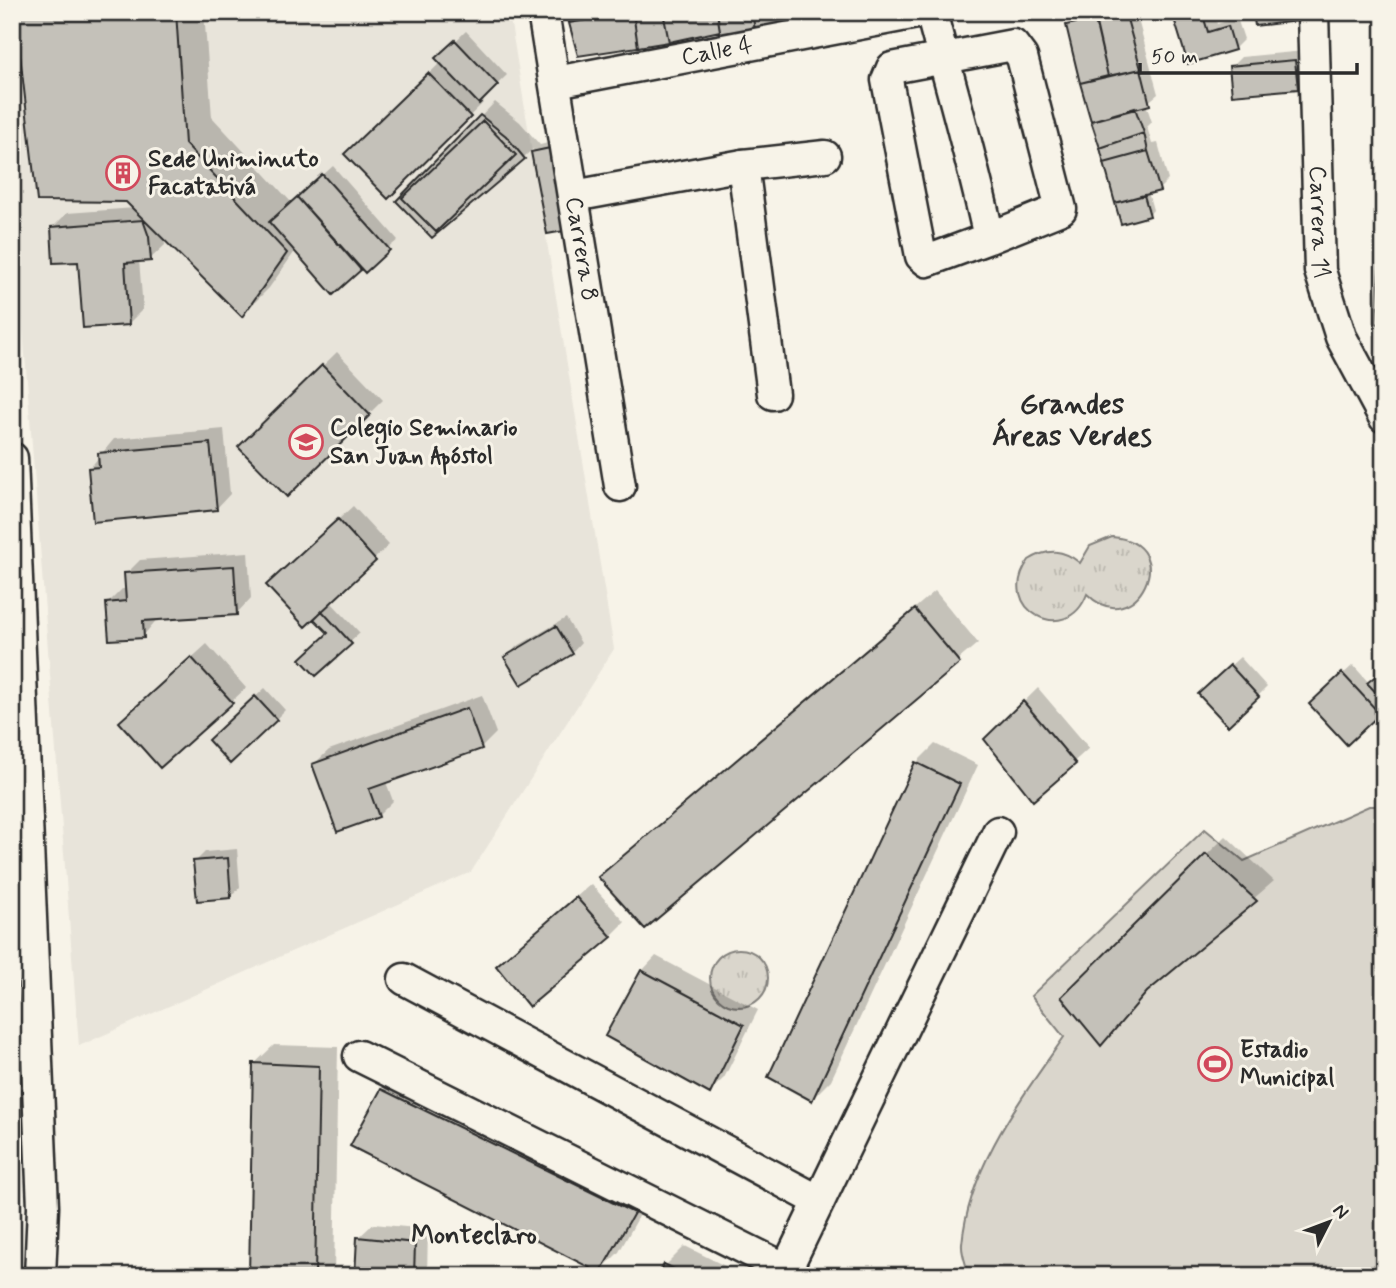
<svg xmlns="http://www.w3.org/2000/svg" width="1396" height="1288" font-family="Mynerve,sans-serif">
<defs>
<pattern id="park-tufts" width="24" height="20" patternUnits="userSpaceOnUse" patternTransform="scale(1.75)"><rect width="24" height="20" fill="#dad6cc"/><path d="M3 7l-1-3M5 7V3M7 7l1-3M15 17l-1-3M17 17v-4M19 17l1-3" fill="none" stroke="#bbb8af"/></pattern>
</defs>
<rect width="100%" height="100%" fill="#f7f3e8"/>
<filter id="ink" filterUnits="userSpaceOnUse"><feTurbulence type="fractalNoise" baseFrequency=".0143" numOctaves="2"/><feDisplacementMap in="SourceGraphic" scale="14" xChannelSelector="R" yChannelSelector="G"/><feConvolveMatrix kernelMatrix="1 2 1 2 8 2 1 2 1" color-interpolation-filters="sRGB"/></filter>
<g filter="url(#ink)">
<path fill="#e8e4da" d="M12,12H509L614,649L471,872L79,1046L12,189Z
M1376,323L1384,326V367L1377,355Z"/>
<path fill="#dad6cc" stroke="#82807c" stroke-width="2" d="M1369,806H1384V1276H969C967,1266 961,1254 962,1244C969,1166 1021,1099 1064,1037L1031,996L1205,829L1244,861Z"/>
<path fill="url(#park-tufts)" stroke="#82807c" stroke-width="2" d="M1384,176V326L1376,323Z
M1112,537C1185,543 1135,642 1087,594C1067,648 993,609 1029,560C1048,548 1063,549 1080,563L1090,546Z
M710 978a29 29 0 1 1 58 0a29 29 0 1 1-58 0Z"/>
<path fill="#0003" d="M17,12H204L212,117L292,203L333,166L398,240L333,293L296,250L269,288L242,315L164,237L165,245L150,259L139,260L143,309L129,323L53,227L67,213L135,208Z
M570,12H830L579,54Z
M1095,12H1136L1158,94L1146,104L1152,122L1147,127L1152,144L1158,143L1168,180L1159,189L1148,192L1153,210L1149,215L1102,147L1068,26L1077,17Z
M1174,12H1214L1217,24L1237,18L1244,39L1234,49Z
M466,31L507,75L482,99L484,102L388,196L346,154L441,62L438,58Z
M1304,51L1306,78L1297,87L1231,67L1241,57Z
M495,102L520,122L540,145L564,139L548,232L533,149L433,236L399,201Z
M337,352L383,400L287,495L240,447Z
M224,429L230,494L216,509L89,469L114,439Z
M353,506L389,545L330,601L360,633L316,674L330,633L317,619L325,610L283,571Z
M248,552L251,598L237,613L158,618L143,636L108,603L122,589H127L126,574L140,560Z
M935,591L978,643L646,926L600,877Z
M566,618L581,643L572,653L507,657L516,647Z
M207,644L246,688L231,702L136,708Z
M1240,657L1267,687L1258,696L1210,684Z
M1353,665L1370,684L1384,671V708L1347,742L1311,704Z
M265,688L285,710L276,719L220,730Z
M1038,688L1089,748L1034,798L986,739Z
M482,695L496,733L481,748L386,782L393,801L378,816L314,764L329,750Z
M935,744L978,765L831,1080L812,1099L916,763Z
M1226,836L1274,881L1156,983L1101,1044L1063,997Z
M237,849L240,887L231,897L195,862L205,852Z
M591,884L625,922L611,936L513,952Z
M656,956L758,1010L724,1078L709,1092L642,971Z
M274,1045L338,1047L334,1276H251L254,1064Z
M402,1071L652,1193L619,1252L600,1271L383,1090Z
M373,1224L428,1229L427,1276H357L358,1238Z
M685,1246L737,1272L735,1276H660L666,1265Z"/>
<path fill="#c4c1b9" stroke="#2b2b2b" stroke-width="2" d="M15,12H176L185,144L287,253L242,317L126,202L37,201Z
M567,12H626L569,23Z
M633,12H663L669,42L638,47Z
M633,12L638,47L578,56L569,23Z
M663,12H717L720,31L669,42Z
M717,12H752L755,30L721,37Z
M752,12H800L801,17L755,30Z
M800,12H842L801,17Z
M1093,12H1125L1141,69L1108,76Z
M1172,12H1202L1208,32L1228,26L1235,50L1188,64Z
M1253,12H1298L1297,21L1255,26Z
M1095,19L1108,76L1080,83L1066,25Z
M455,40L498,85L479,104L435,58Z
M1295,60L1298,89L1232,95L1229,66Z
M1141,69L1150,105L1091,121L1080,83Z
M428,73L471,117L388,199L344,154Z
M1135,108L1144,133L1100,148L1091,121Z
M480,115L506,136L525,159L432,238L396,201Z
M483,121L516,155L436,232L402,198Z
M1144,133L1148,151L1104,163L1100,148Z
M555,147L570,230L547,234L531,152Z
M1148,151L1160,191L1115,203L1104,163Z
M322,174L390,250L365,273L297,197Z
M1144,195L1150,216L1121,224L1115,203Z
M297,197L361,270L333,295L269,222Z
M143,220L149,237L151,261L125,263L129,325L83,328L78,262L53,263L51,227Z
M322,365L370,415L287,497L238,447Z
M210,443L217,510L93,522L88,468L99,467L98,453Z
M338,519L376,561L305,627L266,585Z
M234,566L237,615L143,621L144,638L109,640L106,603L126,601L124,573Z
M915,609L960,663L645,929L598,877Z
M322,611L352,644L316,676L300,659L328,633L314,619Z
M556,626L573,654L521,685L504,657Z
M191,657L233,703L160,768L119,722Z
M1230,665L1259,697L1228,726L1198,694Z
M1384,669V701L1367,683Z
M1342,673L1380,714L1347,745L1309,704Z
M255,696L277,720L230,764L208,740Z
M1023,701L1076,764L1033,801L984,739Z
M467,708L482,749L369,789L379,817L337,832L312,764Z
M915,762L960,784L812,1101L768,1077Z
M1206,854L1257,901L1147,992L1101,1046L1061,997Z
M228,858L231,898L197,901L193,861Z
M576,897L612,937L529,1007L496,966Z
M641,970L744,1025L710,1094L605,1036Z
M253,1063L319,1066L315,1276H249Z
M381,1089L634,1213L600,1273L350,1146Z
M357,1237L415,1243L414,1276H355Z
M664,1264L688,1276H658Z"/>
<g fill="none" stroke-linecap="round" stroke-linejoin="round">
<g stroke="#2b2b2b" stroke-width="35">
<g id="minor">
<path id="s1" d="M543,12L620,486"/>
<path d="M931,12C951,87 973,162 989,238L927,261L921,256L887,80L892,68L1013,45L1022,57L1061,209L989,238"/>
<path id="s2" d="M1313,12L1320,271L1341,337L1384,417"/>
<path id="s3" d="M556,82L922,12"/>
<path d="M743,165L825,156"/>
<path d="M574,196L743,165L773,394"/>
<path d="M12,458L43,1207L40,1276"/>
<path d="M404,979L819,1201"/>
<path d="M359,1056L786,1269"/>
<path d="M783,1276L998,832"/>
</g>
</g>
<use href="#minor" stroke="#f7f3e8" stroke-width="30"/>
</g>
</g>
<defs>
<g id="building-ring" transform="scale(1.75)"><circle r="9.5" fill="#f7f3e8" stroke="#d1495b" stroke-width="1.5"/><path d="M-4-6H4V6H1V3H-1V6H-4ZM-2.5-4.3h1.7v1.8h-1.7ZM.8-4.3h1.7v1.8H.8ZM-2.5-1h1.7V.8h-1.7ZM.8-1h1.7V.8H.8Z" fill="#d1495b"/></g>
<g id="school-ring" transform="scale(1.75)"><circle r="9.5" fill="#f7f3e8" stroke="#d1495b" stroke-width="1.5"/><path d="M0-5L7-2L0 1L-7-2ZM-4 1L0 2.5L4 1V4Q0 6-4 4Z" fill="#d1495b"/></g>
<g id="stadium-ring" transform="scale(1.75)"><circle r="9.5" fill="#f7f3e8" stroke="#d1495b" stroke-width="1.5"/><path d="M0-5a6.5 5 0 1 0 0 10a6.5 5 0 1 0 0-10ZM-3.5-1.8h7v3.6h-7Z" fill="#d1495b"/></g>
</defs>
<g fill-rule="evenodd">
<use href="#building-ring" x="123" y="173"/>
<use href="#school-ring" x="306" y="442"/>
<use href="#stadium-ring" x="1215" y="1064"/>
</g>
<g text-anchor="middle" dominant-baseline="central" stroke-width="6" stroke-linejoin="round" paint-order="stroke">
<g font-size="24" fill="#2b2b2b" stroke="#f7f3e8">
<text stroke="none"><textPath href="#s3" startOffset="164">Calle 4</textPath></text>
<text stroke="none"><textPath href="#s2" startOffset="210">Carrera 11</textPath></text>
<text stroke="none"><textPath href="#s1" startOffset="240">Carrera 8</textPath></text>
</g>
<g font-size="24" font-weight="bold" fill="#2b2b2b" stroke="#f7f3e8" text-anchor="start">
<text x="148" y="159">Sede Uniminuto<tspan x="148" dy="28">Facatativá</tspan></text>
<text x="330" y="428">Colegio Seminario<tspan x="330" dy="28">San Juan Apóstol</tspan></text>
<text x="1240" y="1050">Estadio<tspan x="1240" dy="28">Municipal</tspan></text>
</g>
<g font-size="26" font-weight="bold" fill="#2b2b2b" stroke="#f7f3e8">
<text x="474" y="1236">Monteclaro</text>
</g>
<g font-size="28" font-weight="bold" fill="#2b2b2b" stroke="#f7f3e8">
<text x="1072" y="405">Grandes<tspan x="1072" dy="32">Áreas Verdes</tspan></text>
</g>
</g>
<rect width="1396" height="1288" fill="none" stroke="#f7f3e8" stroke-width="42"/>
<rect x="21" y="21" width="1354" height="1246" fill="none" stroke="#2b2b2b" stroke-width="2.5" filter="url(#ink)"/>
<g transform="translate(1329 1222) rotate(48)" stroke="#f7f3e8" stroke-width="5" paint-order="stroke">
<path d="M0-5L12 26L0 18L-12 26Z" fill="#2b2b2b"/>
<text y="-10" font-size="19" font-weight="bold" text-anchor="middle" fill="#2b2b2b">N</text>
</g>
<path d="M1140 63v10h217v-10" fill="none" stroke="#2b2b2b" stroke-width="3.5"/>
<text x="1151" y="63" font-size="21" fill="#2b2b2b" stroke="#f7f3e8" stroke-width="5" paint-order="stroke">50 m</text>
</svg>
